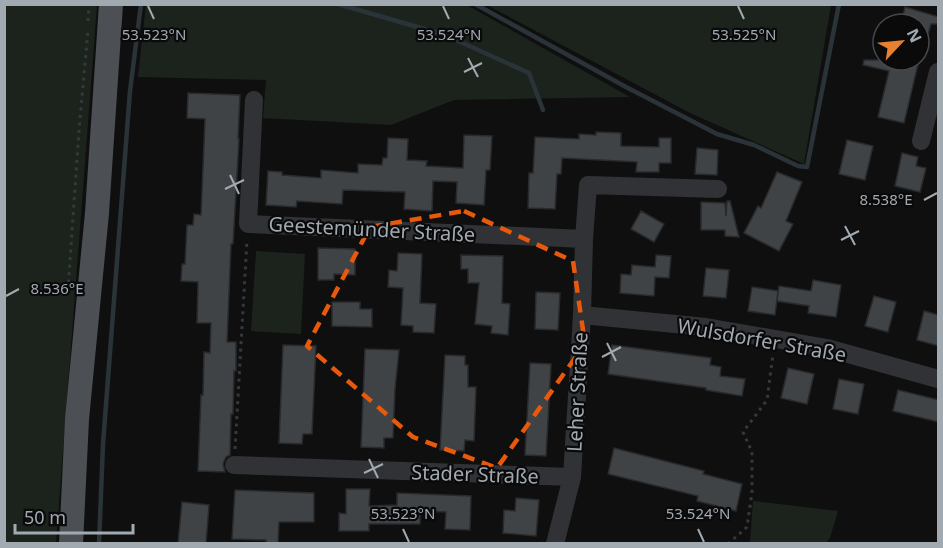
<svg xmlns="http://www.w3.org/2000/svg" width="943" height="548" font-family="'Noto Sans',sans-serif">
<rect width="100%" height="100%" fill="#0f0f10"/>
<path fill="#1c231c" d="M465,4L630,97L454,100L391,125L263,118L266,80L138,77L146,5Z
M4,5H97L56,543H5Z
M487,5H831L804,164L690,113Z
M256,251L305,254L301,334L251,331Z
M753,501L838,511L830,538L826,543H750Z"/>
<g fill="none" stroke-linecap="round" stroke-linejoin="round">
<path stroke="#2a3438" stroke-width="4.5" d="M338,4L445,35L529,73L543,110
M475,4L626,87L717,134L754,145L798,166L807,167L839,4
M99,544L103,444L130,91L141,4"/>
</g>
<path fill="#404346" stroke="#292a2c" stroke-width="1.5" d="M905,7L939,17V24H931L923,52L919,51V24H901Z
M864,60H919L904,123L878,117L889,71L863,65Z
M188,93L240,95L238,139H239L233,244H231L227,342H236V371H234L233,414H231L230,455L226,457L223,464L225,472L198,471L201,395H203L204,352L210,353L211,323H197L198,282L181,281L182,264H185L187,225H193L194,214L201,215L205,119L187,118Z
M596,132L621,133V146L659,147V138H671V163H659V172H636L637,162L562,158L561,174H557L555,209L528,208L529,173H533L535,137L579,139V134L596,135Z
M464,135L492,136L490,170H486L484,205L456,203L457,182L433,181L432,211L404,209L405,192L343,190L342,204L297,201L296,207L266,205L268,171L282,172V175L321,178V170L358,173V164L382,165L383,158H387L388,138L408,139L407,160L427,161L426,166L463,168Z
M847,140L873,146L865,180L839,174Z
M697,148L718,150L717,175L695,174Z
M902,153L918,157L916,166L926,168L920,192L895,186Z
M777,172L802,182L786,221L793,224L779,251L744,233L758,206L761,208Z
M727,201H730L739,237L725,236V230H701V202L725,203L726,216Z
M641,211L664,224L654,242L631,229Z
M318,248L355,249V275L334,274V280H318Z
M398,253L422,254L420,303L436,304L434,333L413,332V326L401,325L403,288L388,287L389,270L397,271Z
M461,255L503,256L502,303L510,304L508,335L491,333L492,326L475,324L479,283H468V269H461Z
M656,255L671,256L669,278L655,277L654,296L620,293L621,274L631,275L632,265L655,267Z
M706,268L729,270L726,298L703,296Z
M813,280L841,285L836,317L808,313L809,306L777,301L779,286L811,291Z
M752,287L778,291L775,315L748,311Z
M536,292L560,293L558,330L535,329Z
M874,296L896,302L888,332L865,326Z
M332,302H360V309H372V327L332,326Z
M924,311L939,315V346L917,340Z
M283,345L316,346L312,434H303L302,444L279,443Z
M612,345L711,358L710,365L721,367L720,376L745,379L742,396L706,390V388L608,374Z
M365,349L399,350L395,389L393,438H384V448L361,447Z
M445,355L465,356V365H468V387H476L474,441L465,440L464,451L440,450Z
M530,363L551,364L546,456L525,455Z
M788,368L814,374L807,404L781,398Z
M839,379L864,384L858,414L833,409Z
M898,390L939,400V422L893,411Z
M614,448L704,471L703,474L742,484L736,511L697,501L698,496L608,474Z
M346,489H370L369,506L397,505V493L471,496L470,530L445,529L446,512L420,511V524H369V531H339V513L346,514Z
M235,490L314,493V522H279L278,543H266V540L232,539Z
M516,498L539,500L536,536L503,533L504,510L515,511Z
M182,502L209,505L206,543H178Z"/>
<g fill="none" stroke-linecap="round" stroke-linejoin="round">
<path stroke="#36393c" stroke-width="3" stroke-dasharray="3 4.5" stroke-linecap="butt" d="M88,21L89,4
M68,290L79,130L88,30
M235,449L247,240
M728,544L747,527L752,492V452L743,432L767,400L773,354"/>
<path stroke="#303235" stroke-width="18" d="M254,100L248,224L584,239
M921,141L938,72
M582,315L706,327L827,348L938,379
M234,465L572,477
M555,544L572,477L582,315L584,239L588,185L718,189"/>
<path stroke="#4c5054" stroke-width="24" d="M71,544L77,419L97,213L111,4"/>
</g>
<path fill="none" stroke="#e8590c" stroke-width="4.5" stroke-dasharray="12 8" stroke-linejoin="round" d="M464,211L573,261L585,344L497,468L413,437L307,346L370,227Z"/>
<path fill="none" stroke="#a1a9b1" stroke-width="2" d="M148,6L154,19M443,6L449,19M738,6L744,19M468,58L478,77M464,72L482,63M230,175L239,194M225,189L244,180M924,200L937,193M845,226L855,245M841,240L859,231M6,296L19,289M607,343L616,361M602,357L621,347M369,459L378,478M364,473L383,464M403,529L409,542M698,529L704,542"/>
<g text-anchor="middle" dominant-baseline="central" stroke-width="4.5" stroke-linejoin="round" paint-order="stroke">
<g font-size="20" fill="#a1a9b1" stroke="#0a0a0b">
<text transform="translate(372 229) rotate(3)">Geestemünder Straße</text>
<text transform="translate(762 340) rotate(10)">Wulsdorfer Straße</text>
<text transform="translate(577 392) rotate(-87)">Leher Straße</text>
<text transform="translate(475 474) rotate(2)">Stader Straße</text>
</g>
</g>
<g font-size="15" text-anchor="middle" fill="#a1a9b1" stroke="#0a0a0b" stroke-width="4.5" stroke-linejoin="round" paint-order="stroke">
<text x="154" y="40">53.523°N</text>
<text x="449" y="40">53.524°N</text>
<text x="744" y="40">53.525°N</text>
<text x="886" y="205">8.538°E</text>
<text x="57" y="294">8.536°E</text>
<text x="403" y="519">53.523°N</text>
<text x="698" y="519">53.524°N</text>
</g>
<rect width="943" height="548" fill="none" stroke="#a1a9b1" stroke-width="12"/>
<g transform="translate(901 42) rotate(64)"><circle r="28" fill="#0a0a0b" stroke="#464a4d" stroke-width="1.5"/>
<path d="M0-4.5L10 22L0 15L-10 22Z" fill="#e78030"/>
<text y="-9" font-size="16" font-weight="bold" text-anchor="middle" fill="#a1a9b1">N</text>
</g>
<path d="M15 524v9h118v-9" fill="none" stroke="#a1a9b1" stroke-width="3"/>
<text x="24" y="524" font-size="18" fill="#a1a9b1" stroke="#0a0a0b" stroke-width="4.5" paint-order="stroke">50 m</text>
</svg>
